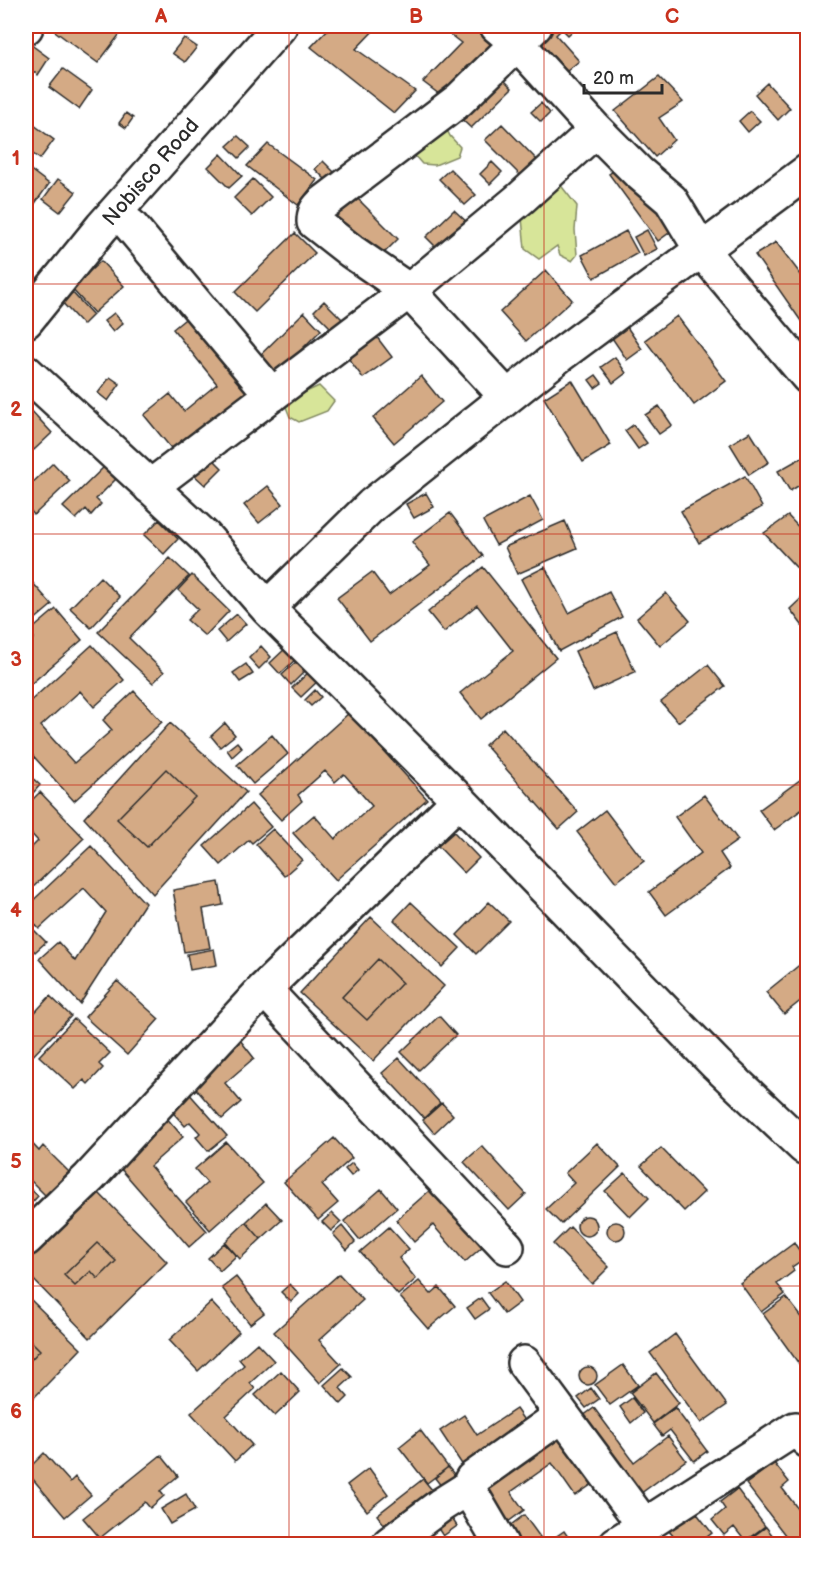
<svg xmlns="http://www.w3.org/2000/svg" width="833" height="1570" font-family="'Balsamiq Sans',sans-serif">
<rect width="100%" height="100%" fill="#fff"/>
<filter id="ink" filterUnits="userSpaceOnUse"><feTurbulence type="fractalNoise" baseFrequency=".0167" numOctaves="2"/><feDisplacementMap in="SourceGraphic" scale="12" xChannelSelector="R" yChannelSelector="G"/><feConvolveMatrix kernelMatrix="1 2 1 2 8 2 1 2 1" color-interpolation-filters="sRGB"/></filter>
<g filter="url(#ink)">
<path fill="#d7e599" stroke="#818862" stroke-width="1.5" d="M442,120L450,136L460,147L457,156L435,165L422,164L415,156L411,144Z
M559,183L577,206L575,230L577,255L572,261L560,255L557,246L539,259L525,249L522,218Z
M319,386L334,401L327,411L299,422L290,417L284,402Z"/>
<path fill="#d4aa85" stroke="#2b2b2b" stroke-width="1.5" fill-rule="evenodd" d="M55,26H126L98,63L52,29Z
M331,26H378L356,49L415,91L394,113L311,47Z
M439,26H490L503,36L443,97L423,82L461,43Z
M543,26H578L568,35L562,29L556,35L579,61L560,77L527,40Z
M184,38L197,47L185,62L172,53Z
M26,41L49,58L38,75L26,66Z
M63,69L92,90L79,109L49,87Z
M497,73L512,88L471,128L456,114Z
M659,77L683,102L659,118L674,140L655,157L615,111Z
M767,83L790,108L778,120L755,94Z
M541,103L550,113L541,122L531,112Z
M750,111L760,121L748,132L739,121Z
M126,113L133,118L126,128L119,123Z
M26,119L54,140L40,159L26,149Z
M502,124L538,161L522,177L485,140Z
M238,136L250,147L239,158L227,146Z
M268,144L317,180L298,205L247,166Z
M221,154L242,176L229,188L208,167Z
M323,161L341,179L333,187L315,169Z
M492,162L502,172L490,184L480,174Z
M624,164L673,230L658,241L609,174Z
M28,168L49,184L26,216V171Z
M450,169L476,195L465,205L439,179Z
M58,179L76,192L60,212L43,199Z
M253,179L271,197L252,216L234,198Z
M350,191L398,239L375,262L327,214Z
M454,210L470,225L442,253L426,237Z
M647,230L657,249L644,256L634,237Z
M626,231L638,253L594,278L582,255Z
M295,233L315,253L255,312L235,292Z
M776,242L808,284V321L803,324L755,255Z
M101,261L124,286L94,313L71,288Z
M546,270L572,300L526,341L500,312Z
M70,290L93,315L83,325L59,299Z
M324,301L343,320L333,330L314,311Z
M195,311L257,388L175,453L144,415L170,394L184,411L217,384L173,329Z
M304,312L321,330L270,381L252,363Z
M114,313L123,323L113,332L104,321Z
M677,316L726,381L694,405L645,340Z
M627,327L642,349L627,360L612,338Z
M376,336L392,357L363,378L348,358Z
M615,357L626,373L613,383L601,367Z
M596,375L602,383L595,388L589,380Z
M421,376L442,402L394,443L373,418Z
M110,377L120,384L108,401L98,393Z
M572,380L611,445L583,462L544,398Z
M26,385L38,399L28,407L52,433L34,450L26,441Z
M659,406L672,425L659,434L645,415Z
M633,425L647,443L638,449L625,431Z
M750,432L769,462L749,475L730,444Z
M808,454V480L790,491L778,471Z
M211,457L222,468L205,485L194,475Z
M53,463L70,481L34,515L26,505V489Z
M107,464L119,476L96,499L101,504L91,515L86,509L76,519L63,507Z
M745,476L762,507L699,543L681,511Z
M268,486L283,504L259,523L244,505Z
M426,493L434,507L414,518L406,504Z
M530,496L543,520L496,545L483,521Z
M450,513L483,556L370,641L337,598L372,572L389,595L430,565L412,542Z
M788,516L808,537V580L764,533Z
M159,520L178,539L164,554L144,535Z
M565,521L577,548L517,574L505,547Z
M170,558L189,576L129,638L164,672L153,683L98,632Z
M483,567L556,658L481,719L460,693L513,651L477,605L444,632L428,612Z
M545,567L569,613L609,592L622,617L559,651L521,579Z
M192,575L229,611L205,636L187,620L198,609L178,590Z
M100,577L120,597L91,628L70,608Z
M32,582L52,605L26,627V585L27,587Z
M808,592V633L790,609Z
M666,593L690,621L660,646L637,618Z
M56,609L82,640L26,688V645L34,638L29,632Z
M237,614L246,624L226,642L217,631Z
M617,632L635,672L593,691L575,651Z
M92,645L124,680L94,707L80,691L41,726L74,763L112,730L103,720L134,691L162,722L74,801L26,748V705Z
M261,646L271,657L259,669L249,658Z
M288,646L298,657L280,674L270,663Z
M299,659L308,668L291,685L282,675Z
M246,664L253,674L240,682L233,673Z
M708,665L725,686L678,722L661,702Z
M311,670L320,679L301,697L292,688Z
M315,690L321,697L311,706L305,700Z
M349,713L427,799L336,880L293,833L314,815L335,839L372,806L344,774L335,782L325,771L298,795L302,801L281,820L258,795Z
M170,723L246,792L153,894L84,818ZM166,769L195,797L147,847L117,819Z
M225,723L235,735L220,747L211,736Z
M503,728L578,812L559,829L485,745Z
M272,735L288,754L253,784L237,765Z
M237,742L242,748L232,757L227,750Z
M166,769L195,797L147,847L117,819Z
M26,772L40,785L26,801Z
M808,774V805L774,830L759,810Z
M40,792L84,838L26,894V853L38,841L26,828V806Z
M704,795L738,840L720,853L730,868L666,915L649,892L701,853L675,817Z
M251,804L271,827L252,843L249,840L221,865L204,846Z
M605,810L644,861L616,882L577,832Z
M273,829L302,860L284,876L256,844Z
M454,832L479,858L464,873L438,846Z
M91,846L145,903L80,1004L39,959L58,942L75,961L106,912L84,888L39,929L26,914V907Z
M219,882L223,905L203,909L210,948L184,952L173,890Z
M411,902L460,948L442,967L394,920Z
M489,902L509,921L476,954L457,935Z
M371,917L444,986L373,1061L300,993ZM378,959L402,983L367,1020L342,997Z
M33,929L46,942L35,952L26,942V936Z
M214,949L217,965L190,970L187,954Z
M808,958V995L784,1014L766,992Z
M378,959L402,983L367,1020L342,997Z
M117,981L159,1019L127,1055L85,1017Z
M50,996L71,1016L26,1063V1022Z
M439,1016L456,1035L419,1070L401,1052Z
M74,1019L110,1053L99,1064L103,1068L88,1084L84,1080L75,1089L39,1056Z
M240,1040L254,1058L225,1083L241,1102L222,1119L191,1083Z
M399,1058L440,1103L424,1118L382,1073Z
M186,1090L227,1136L208,1151L196,1137L200,1133L190,1122L185,1126L167,1106Z
M442,1103L453,1115L434,1133L423,1120Z
M165,1116L183,1137L150,1166L207,1231L189,1247L114,1161Z
M26,1137L39,1151L43,1146L70,1173L47,1197L26,1176Z
M334,1138L352,1158L322,1185L338,1203L318,1220L284,1182Z
M226,1142L263,1183L210,1230L186,1202L207,1183L195,1169Z
M597,1143L620,1167L561,1224L546,1209L574,1183L565,1173Z
M482,1146L526,1194L509,1210L464,1162Z
M661,1148L704,1192L684,1211L641,1166Z
M352,1163L358,1170L351,1176L345,1169Z
M625,1173L649,1198L630,1217L605,1191Z
M437,1184L471,1222L465,1227L482,1247L465,1262L433,1225L414,1242L396,1220Z
M26,1185L38,1196L26,1209Z
M95,1189L167,1262L90,1338L26,1272V1257ZM97,1243L116,1261L98,1279L91,1271L75,1286L64,1275Z
M381,1189L397,1208L360,1240L344,1221Z
M266,1203L282,1220L261,1239L246,1222Z
M332,1213L341,1222L331,1231L322,1222Z
M577 1226a10 10 0 1 1 20 0a10 10 0 1 1-20 0Z
M607 1231a9 9 0 1 1 18 0a9 9 0 1 1-18 0Z
M246,1222L261,1239L240,1259L225,1242Z
M342,1226L355,1242L347,1250L333,1234Z
M389,1227L409,1249L399,1258L416,1279L398,1295L360,1252Z
M570,1227L609,1267L592,1284L553,1244Z
M97,1243L116,1261L98,1279L91,1271L75,1286L64,1275Z
M224,1243L236,1256L220,1271L208,1258Z
M794,1243L805,1258L792,1267L794,1271L777,1284L785,1294L761,1312L740,1283Z
M339,1274L363,1300L319,1340L341,1364L320,1383L274,1332Z
M236,1277L264,1313L250,1324L222,1288Z
M419,1281L431,1294L439,1287L455,1306L428,1329L400,1297Z
M505,1281L520,1302L504,1314L488,1293Z
M290,1284L299,1294L291,1302L281,1292Z
M26,1295L81,1349L26,1406V1365L40,1350L26,1336Z
M786,1297L808,1325V1358L799,1364L763,1314Z
M481,1298L489,1309L475,1319L467,1308Z
M211,1302L239,1332L198,1371L169,1340Z
M675,1334L727,1405L701,1423L650,1353Z
M26,1336L40,1350L26,1365Z
M257,1343L274,1361L250,1383L255,1389L226,1416L252,1445L235,1461L191,1413L244,1365L239,1359Z
M623,1365L638,1385L610,1405L595,1385Z
M579 1376a9 9 0 1 1 18 0a9 9 0 1 1-18 0Z
M343,1368L352,1377L340,1388L348,1397L341,1404L324,1385Z
M281,1371L300,1392L275,1416L255,1395Z
M656,1373L679,1403L653,1423L630,1393Z
M591,1388L599,1399L586,1408L578,1398Z
M632,1398L643,1413L631,1423L620,1407Z
M594,1408L634,1462L668,1436L686,1460L629,1502L572,1424Z
M675,1408L707,1451L694,1461L670,1430L662,1436L653,1424Z
M516,1409L531,1430L467,1472L440,1431L464,1415L477,1435Z
M559,1424L598,1480L575,1496L552,1463L511,1492L524,1510L504,1525L475,1484Z
M420,1430L448,1467L427,1483L399,1447Z
M44,1453L70,1482L75,1477L91,1495L65,1517L26,1471Z
M161,1455L178,1476L160,1491L164,1496L150,1508L145,1502L100,1538L83,1518Z
M774,1463L789,1482L782,1488L808,1522V1539L801,1544H792L746,1484Z
M448,1467L463,1485L449,1496L435,1478Z
M369,1468L388,1494L367,1511L347,1485Z
M423,1479L437,1496L390,1532L377,1515Z
M737,1489L765,1526L745,1541L734,1527L724,1535L712,1520L725,1509L720,1502Z
M186,1494L195,1510L170,1524L161,1509Z
M695,1511L712,1533L698,1544H680L669,1531Z
M449,1514L457,1526L443,1536L435,1524Z
M524,1515L545,1544L564,1531L573,1544H513L503,1531Z
M766,1527L777,1541L773,1544H745L744,1543Z"/>
<g fill="none" stroke-linecap="round" stroke-linejoin="round">
<g stroke="#2b2b2b" stroke-width="38">
<path id="minor" d="M497,26L517,43L596,130L638,172L671,200L702,251L808,377
M26,27V26
M130,225L272,395
M26,321L102,227L280,26
M26,372L205,537L267,608L459,800L264,989L89,1178L26,1239
M507,397L409,291L351,251L314,222C314,213 316,210 322,204L459,100L535,26
M150,487L409,291L521,198L596,130
M267,608L372,505L560,355L808,171
M459,800L716,1064L804,1147H808
M264,989L507,1247
M524,1363L644,1525
M468,1488L501,1544
M389,1544L441,1505L468,1488L472,1479L562,1415
M616,1544L795,1429L808,1441"/>
</g>
<use href="#minor" stroke="#fff" stroke-width="33"/>
</g>
</g>
<path fill="none" stroke="#c8321e" stroke-width="1.5" stroke-opacity="0.55" d="M289,26V1544M544,26V1544M26,284H808M26,534H808M26,785H808M26,1036H808M26,1286H808"/>
<g text-anchor="middle" dominant-baseline="central" stroke-width="4.5" stroke-linejoin="round" paint-order="stroke">
<g font-size="21" fill="#2b2b2b" stroke="#fff">
<text transform="translate(151 172) rotate(-49)">Nobisco Road</text>
</g>
</g>
<rect width="833" height="1570" fill="none" stroke="#fff" stroke-width="66"/>
<path d="M584 84v9h78v-9" fill="none" stroke="#2b2b2b" stroke-width="3"/>
<text x="593" y="84" font-size="18" fill="#2b2b2b" stroke="#ffffff" stroke-width="4.5" paint-order="stroke">20 m</text>
<rect x="33" y="33" width="767" height="1504" fill="none" stroke="#c8321e" stroke-width="2"/>
<g font-size="20" text-anchor="middle" font-weight="bold" fill="#c8321e">
<text x="161" y="23">A</text>
<text x="416" y="23">B</text>
<text x="672" y="23">C</text>
<text x="16" y="165">1</text>
<text x="16" y="416">2</text>
<text x="16" y="666">3</text>
<text x="16" y="917">4</text>
<text x="16" y="1168">5</text>
<text x="16" y="1418">6</text>
</g>
</svg>
